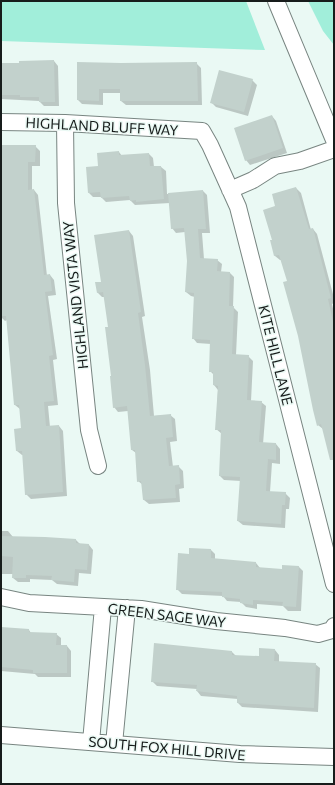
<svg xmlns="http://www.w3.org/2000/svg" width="335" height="785" font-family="Commissioner,sans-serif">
<rect width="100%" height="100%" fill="#eaf9f4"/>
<path fill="#a1eeda" d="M1,1H246L265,50L1,41Z
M308,1H334V45L323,31Z"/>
<path fill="#0003" d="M54,61L58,66L59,106H44L39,101L1,99V64Z
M78,63H196L201,68L202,105H126L121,101V93H103V105L82,104L78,100Z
M252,80L257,85L248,116L216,107L211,102Z
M272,116L276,121L287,153L250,165L246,160Z
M1,146H35L40,151V166H32V190H34L38,195L47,276L50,275L54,280L56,295L48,296L57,359L53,360L58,405L48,406L50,427L59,426L63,431L67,496L31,499L26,494L23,455H22L17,451L22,429L20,409L15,405L7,320L5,321L1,317Z
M119,152L122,156L149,154L153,158L154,167H161L166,171L167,194L203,191L207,195L210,233H202L204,259L217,260L222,264L221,272L230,273L234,277L233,307L238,312L236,355L248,356L253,361L251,401L261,402L266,406L263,444H276L280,449V464L272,463L270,492L285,493L290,498L289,509H286L285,528L243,525L238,521L241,481L224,480L220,476L222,434L216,429L218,390L214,385V375L210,371L211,344L197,343L193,338L195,297L191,296L186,292L188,261L185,232L176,233L172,228L170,203L135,205L130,200L106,202L101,197H93L89,193L99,167Z
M296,188L301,193L311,230L313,229L317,234L334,298V303L332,304L334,313V447L323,429L318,425L288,282L282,260H280L275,256L273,240L276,207Z
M129,231L133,236L145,316L142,317L150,370L154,416L170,415L175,419L177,441L170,442L173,467L178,466L183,471L184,488L179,489L180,502L149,504L144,500L143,485L138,481L136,453L132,450L128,411L118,412L114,407L109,327L105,297H102L98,293L96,283L102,282Z
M1,531H8L13,537L76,540L81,545H89L93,550L91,574L79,573L78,586L57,584L52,580L30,579V582H18L13,578V574H1Z
M211,550L215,554V560L256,563L260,568L283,570L299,567L303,571L301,611H288L283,606L257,604V609L246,607L241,602L227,601L223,596L182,594L177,589L190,555Z
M1,628L29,630L31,633L56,634L61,638V646H67L71,651V677H38L35,674L1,671Z
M275,650L279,655V663L315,664L320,668L318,712L242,707L238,703V699L201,696L197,691V689L157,686L152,681L232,652L236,656L260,657Z"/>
<path fill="#c2d1cc" d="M54,60L55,102H39V97H20V95H1V63H19V61Z
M77,62L121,63L197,62L198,101H120V89H99V101L77,100Z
M219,70L253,79L244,112L210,103Z
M272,115L283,148L245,161L234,128Z
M1,145H36L35,162H28V190L34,189L44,275L50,274L52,291L45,292L53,355L49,356L54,401L44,402L46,426L59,425L63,492L25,495L22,451H16L14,429L21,428L19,405H14L6,316H1Z
M119,151V155L149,153L150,166H161L164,199L136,202V200L130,201L129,196L101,198L100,192L88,193L86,167L98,166L97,153Z
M296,187L309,229L313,228L331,298L328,299L334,326V460H330L321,424L317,426L313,410L298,336L283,282L287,281L279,255L274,256L270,240H272L263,210L275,206L272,194Z
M203,190L206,229H198L200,258L218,259L217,271L230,272L229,306H234L232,354L249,355L247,400L262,401L259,442L276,443V460L268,459L266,491L286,492L285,505H282L281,524L237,521L240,477L219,476L221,430H215L218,386L213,385V372H209L210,340L192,339L194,293L185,292L187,261L184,228L171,229L168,193Z
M129,230L141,312L138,313L145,365L150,416L171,414L173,437L166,438L169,466L179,465L180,484L175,485L176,498L143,500L141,481L137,482L135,450H131L127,406L113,408L110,376H111L105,327H108L103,292L97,293L95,282H101L94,235Z
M1,536L45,537L76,539V543L89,544L87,570L75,569L74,582L51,580L52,576L26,575V578H12L13,557L1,556Z
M189,548L211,549V558L256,562V567L282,569V565L299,566L296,607L282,606L283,602L253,600V605L240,603V599L222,597V592L176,590L178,553L189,554Z
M1,627L29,629V632L57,633L56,645H67V673H33V670L1,667Z
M154,643L232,651V655L259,656V648L275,649L274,661L316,663L314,708L237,703V696L196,691L197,685L151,682Z"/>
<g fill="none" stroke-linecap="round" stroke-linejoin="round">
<g stroke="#788581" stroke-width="18">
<path id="minor" d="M276,1L334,140
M1,122L65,123L202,131L210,145L238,207L334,584
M65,123L66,203L89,430L98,466
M230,190L253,180L275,166L300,161L334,149
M1,597L29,603L141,609L216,621L285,628L318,634L332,630L334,626
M1,735L240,754L334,757
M91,742L103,607
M114,744L127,608"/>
</g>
<use href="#minor" stroke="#fff" stroke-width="16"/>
</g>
<g text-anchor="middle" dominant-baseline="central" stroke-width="3" stroke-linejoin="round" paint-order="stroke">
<g font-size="14" fill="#171c1b" stroke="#eaf9f4">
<text transform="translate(102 126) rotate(3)">HIGHLAND BLUFF WAY</text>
<text transform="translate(75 295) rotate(-96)">HIGHLAND VISTA WAY</text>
<text transform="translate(276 355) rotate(76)">KITE HILL LANE</text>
<text transform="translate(167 615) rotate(7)">GREEN SAGE WAY</text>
<text transform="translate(167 748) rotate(5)">SOUTH FOX HILL DRIVE</text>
</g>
</g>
<rect width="335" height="785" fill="none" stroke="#171c1b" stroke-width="4"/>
</svg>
